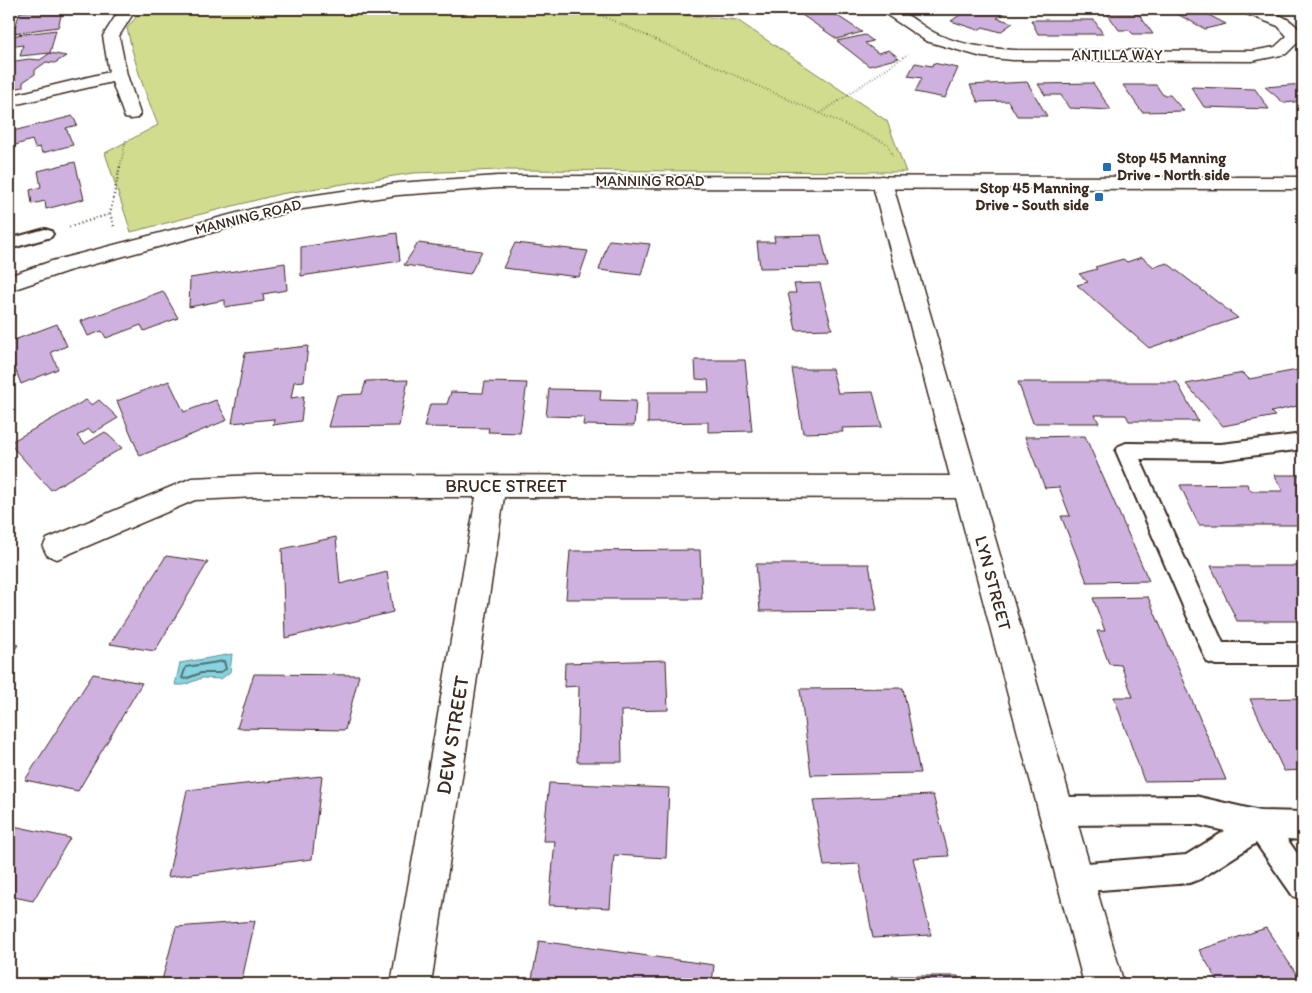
<svg xmlns="http://www.w3.org/2000/svg" width="1312" height="993" font-family="Itim,sans-serif">
<rect width="100%" height="100%" fill="#fff"/>
<filter id="ink" filterUnits="userSpaceOnUse"><feTurbulence type="fractalNoise" baseFrequency=".02" numOctaves="2"/><feDisplacementMap in="SourceGraphic" scale="10" xChannelSelector="R" yChannelSelector="G"/><feConvolveMatrix kernelMatrix="1 2 1 2 8 2 1 2 1" color-interpolation-filters="sRGB"/></filter>
<g filter="url(#ink)">
<path fill="#d1dc8e" stroke="#868356" d="M143,9H625L737,20L887,121L906,172L501,170L413,173L280,194L131,232L105,153L158,125C145,93 134,62 127,28Z"/>
<path fill="#85d4e2" stroke="#679094" d="M232,654L230,672L221,679L202,678L184,685H175L180,663Z"/>
<g fill="none" stroke-linecap="round" stroke-linejoin="round">
<path stroke="#596e6c" stroke-width="2" d="M224,661L226,669L219,673H201L185,679L182,678L186,667Z"/>
</g>
<path fill="#ceb1de" stroke="#3b2a1e" d="M43,9H63L58,27L13,33L20,12Z
M815,9H827L862,32L837,39L799,13Z
M969,9H999L1007,12L997,18L1013,23L1000,32L983,27L978,30L951,21Z
M1104,9H1135L1153,34H1133L1129,30H1119Z
M1168,9H1197L1226,24L1205,29Z
M1031,20H1094L1103,34H1038Z
M56,30L50,53L20,56L23,45L9,47V36Z
M865,35L873,41L865,43L878,53L889,50L899,58L869,66L837,41Z
M50,53L66,56L55,63L46,62L35,70V74L23,82V87L9,90V62L29,59L40,60Z
M915,63L932,66L933,63L958,68L945,98L915,92L922,78L908,76Z
M1027,82L1047,116H1017L1008,101L978,102L970,85Z
M1093,83L1111,110L1069,108L1061,95H1045L1038,84Z
M1303,84V101L1284,103L1265,87Z
M1123,85H1156L1163,95H1170L1184,111L1142,112Z
M1191,87L1255,89L1269,109L1204,107Z
M73,116L77,125L66,128L73,145L42,153L40,147L35,148L32,140L9,147V132Z
M75,162L84,199L46,209L45,201L32,204L30,190L41,187L38,171Z
M397,233L400,261L301,276V247Z
M821,235L828,267L760,268L757,242H775L774,236Z
M609,240L650,244L641,275L599,270Z
M418,243L482,251L470,274L404,265Z
M515,243L588,251L579,277L503,268Z
M1142,257L1154,267L1167,263L1238,318L1149,348L1077,285L1088,282L1079,274L1097,269L1095,267L1123,259L1127,262Z
M285,263L287,290L263,294L264,301L225,307V300L189,307L190,278Z
M820,283L832,329L796,330L788,293H796L794,284Z
M163,291L178,318L144,331L141,325L106,338L102,331L88,336L81,321Z
M57,324L67,346L51,352L58,369L21,384L13,363L9,364V342Z
M308,346L304,381L294,382L291,398L304,396L301,421L273,425L274,419L232,423L245,353Z
M695,360H745L752,431L708,432V422L648,423V392H709L708,380L696,379Z
M792,369H832L838,393L873,392L882,427L842,428L843,432L803,433Z
M1303,369V413L1297,406L1271,412L1275,416L1223,426L1186,384L1243,373L1249,379Z
M408,380L399,426L328,427L337,395L362,394L366,381Z
M169,381L184,412L216,400L227,420L140,456L117,401Z
M485,382L527,383L520,433L488,432L489,428L424,427L430,404H447L451,392L483,393Z
M1018,382H1177L1198,421H1129L1126,415H1095L1099,423H1033Z
M549,389L601,390L600,400L636,401L634,426L583,425L584,417L546,416Z
M86,400L92,405L99,400L118,418L93,433L89,429L77,436L85,444L105,432L122,448L51,490L9,443Z
M1085,436L1149,581L1087,582L1061,516H1070L1059,487L1045,488L1025,437Z
M1274,475H1303V525H1199L1180,485L1247,484L1251,491H1283Z
M336,537L340,584L387,572L393,612L285,638L282,549Z
M700,550L702,599H566L570,551Z
M166,556L208,562L155,651L110,644Z
M756,564H869L877,610L760,611Z
M1211,566H1303V621H1237Z
M1148,597L1226,780L1144,781L1114,697H1133L1121,665L1109,664L1097,631H1105L1093,598Z
M9,643L18,645L9,657Z
M666,660L668,710L621,711L622,762H577L579,686L564,687L565,663Z
M93,674L142,683L78,791L25,780Z
M254,674L359,675L345,730L237,728Z
M903,688L920,773L811,775L800,689Z
M1303,698V770L1284,771L1250,699Z
M322,776L312,859L168,877L187,790Z
M549,783L669,788L666,858L614,855L610,908L549,905L555,841H543Z
M933,795L949,856L913,858L931,935L873,938L859,864L824,866L813,800Z
M9,825L70,838L33,901L9,896Z
M255,921L241,984H161L176,927Z
M1266,928L1303,984H1220L1199,950Z
M539,941L714,965L712,984H531Z
M892,976H958L959,984H893Z"/>
<g fill="none" stroke-linecap="round" stroke-linejoin="round">
<g stroke="#3b2a1e" stroke-width="4">
<path id="lane" d="M45,229L51,231L53,234L51,237L9,249V239Z
M1303,434V449L1221,460L1140,459L1223,643H1303V665H1216L1207,662L1116,451L1119,446L1126,443L1221,444Z
M1195,796L1260,811L1303,812V840L1287,839L1303,862V900L1293,896L1256,843L1200,879L1190,883L1075,892L1065,888L1061,878L1065,868L1075,864L1186,855L1225,831L1195,824L1056,825L1046,821L1042,811L1046,801L1056,797Z"/>
</g>
<g stroke="#3b2a1e" stroke-width="3">
<path id="street" d="M120,9H136L119,36L127,75L140,114L137,118L131,119L125,118L112,82L9,106V96L109,72L103,36Z
M878,9C907,7 914,23 937,34C960,45 988,48 1013,50L1252,51L1275,47L1287,36L1278,26L1242,12L1239,9C1246,9 1254,8 1260,9C1275,11 1299,22 1303,37L1286,54L1252,61L1013,60L982,57L926,41Z
M882,176L889,178L892,182L1124,984H1084L956,498L504,497L431,984H391L476,497H256L195,500L57,559L47,555L43,547L47,539L192,478L256,475L950,476L872,182L875,178Z"/>
</g>
<g stroke="#3b2a1e" stroke-width="3">
<path id="secondary" d="M498,176L1303,177V189L498,188L398,195L296,210L68,271L9,291V276L52,261L295,198L398,183Z"/>
</g>
<path stroke="#3b2a1e" stroke-width="2" stroke-dasharray="0.5 2.5" stroke-linecap="butt" d="M587,9L888,144L892,156
M821,113L908,54
M120,167L126,139"/>
<path stroke="#3b2a1e" stroke-width="2.5" stroke-dasharray="1 3" stroke-linecap="butt" d="M114,226L110,214L120,166
M69,227L110,214"/>
<use href="#lane" fill="#fff" fill-rule="evenodd"/>
<use href="#street" fill="#fff" fill-rule="evenodd"/>
<use href="#secondary" fill="#fff" fill-rule="evenodd"/>
</g>
</g>
<g fill="#1f6fb2" stroke="#fff" stroke-width="2">
<rect x="1102" y="162" width="10" height="10" rx="2.5"/>
<rect x="1094" y="192" width="10" height="10" rx="2.5"/>
</g>
<g text-anchor="middle" dominant-baseline="central" stroke-width="4" stroke-linejoin="round" paint-order="stroke">
<g font-size="15" fill="#3b2a1e" stroke="#fff">
<text x="1117" y="55">ANTILLA WAY</text>
<text x="650" y="181">MANNING ROAD</text>
<text transform="translate(248 217) rotate(-14)">MANNING ROAD</text>
</g>
<g font-size="15" font-weight="bold" fill="#3b2a1e" stroke="#fff" text-anchor="start">
<text x="1117" y="158">Stop 45 Manning<tspan x="1117" dy="17">Drive - North side</tspan></text>
<text x="1089" y="188" text-anchor="end">Stop 45 Manning<tspan x="1089" dy="17">Drive - South side</tspan></text>
</g>
<g font-size="18" fill="#3b2a1e" stroke="#fff">
<text x="506" y="486">BRUCE STREET</text>
<text transform="translate(993 583) rotate(75)">LYN STREET</text>
</g>
<g font-size="21" fill="#3b2a1e" stroke="#fff">
<text transform="translate(452 735) rotate(-81)">DEW STREET</text>
</g>
</g>
<rect width="1312" height="993" fill="none" stroke="#fff" stroke-width="30"/>
<rect x="15" y="15" width="1282" height="963" fill="none" stroke="#3b2a1e" stroke-width="2" filter="url(#ink)"/>
</svg>
